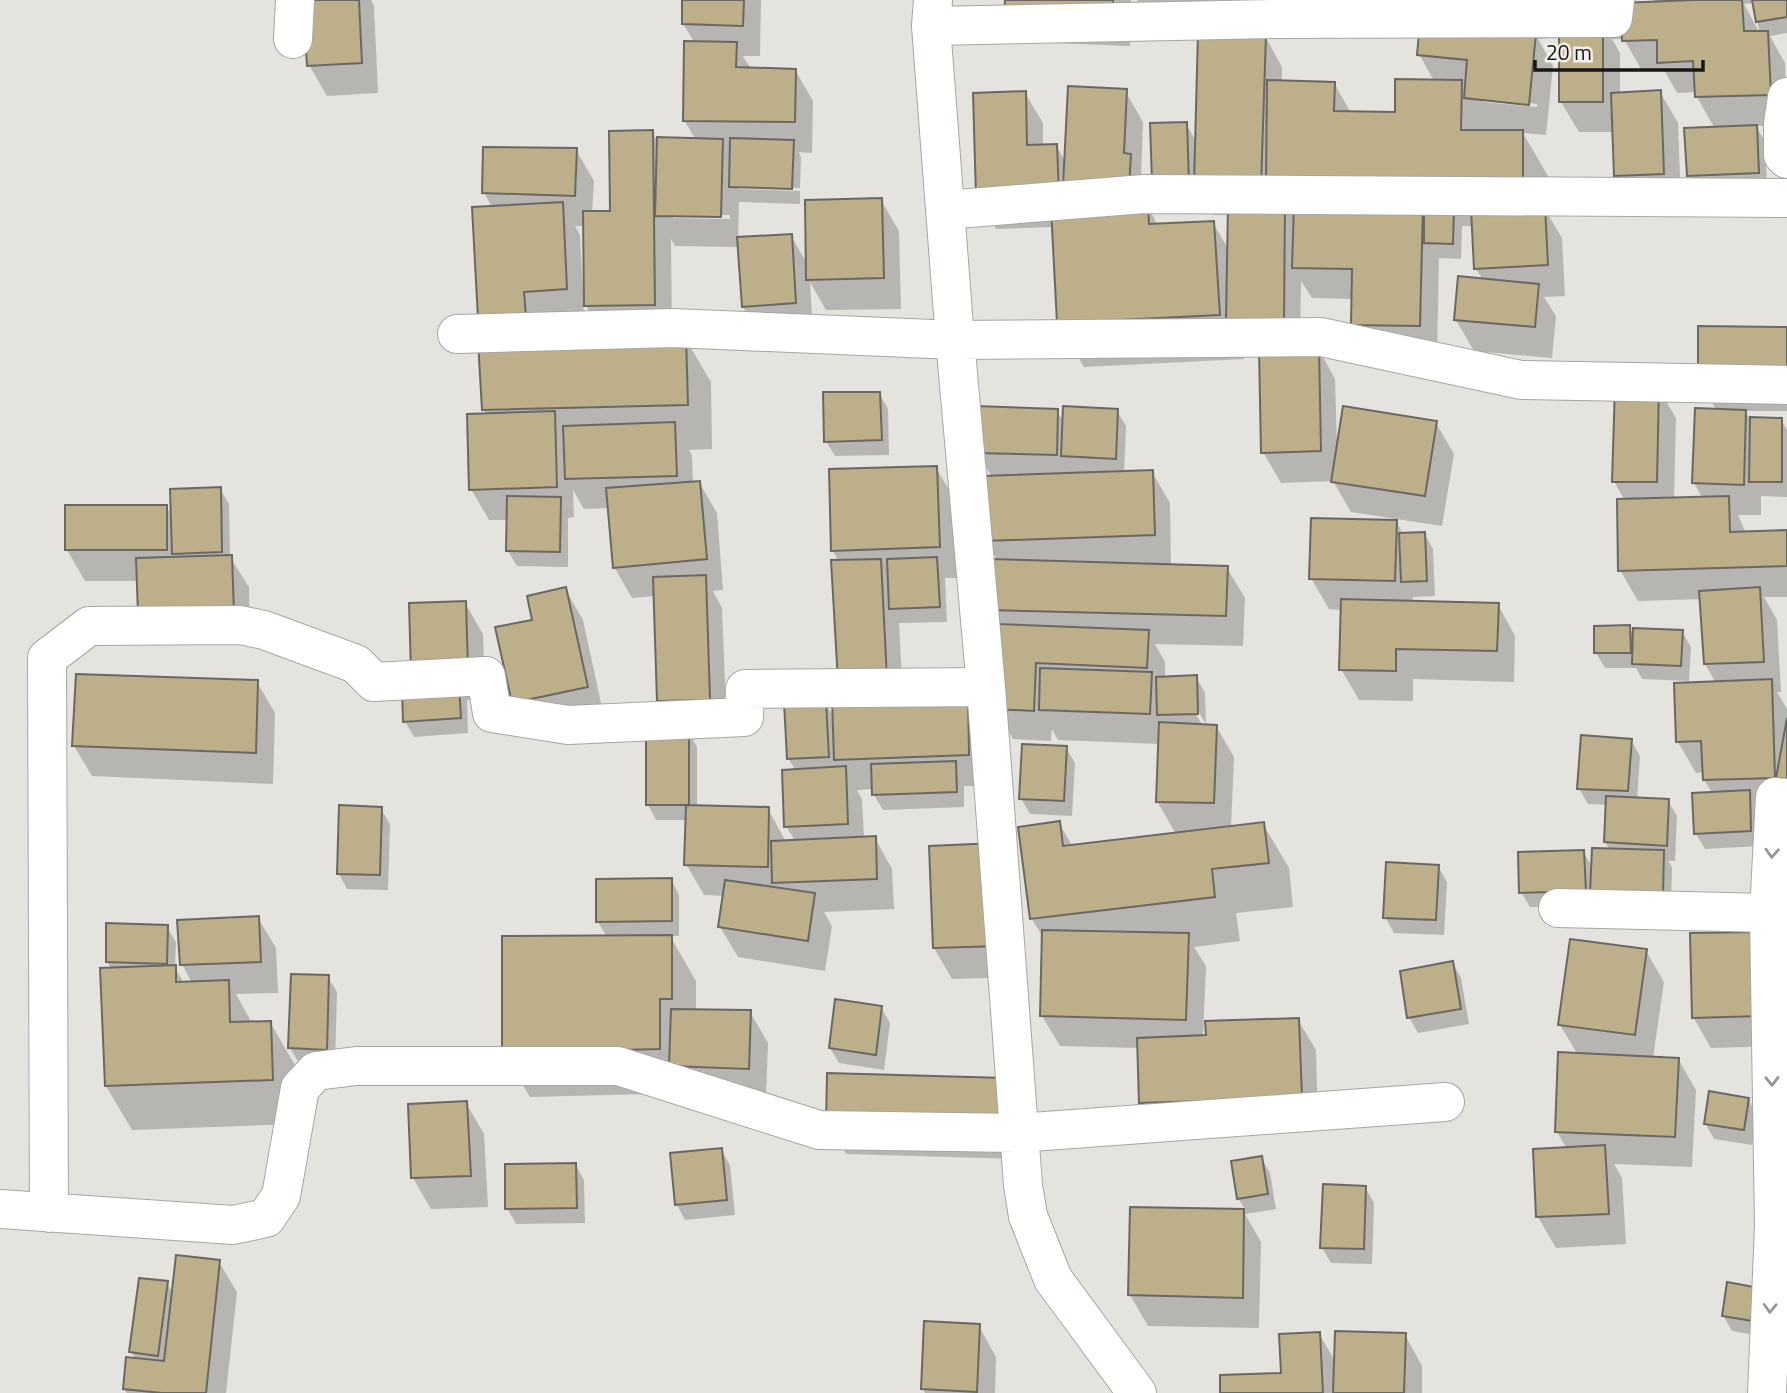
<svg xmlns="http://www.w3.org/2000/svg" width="1787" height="1393" font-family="'Titillium Web',sans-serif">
<rect width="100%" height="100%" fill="#e5e3de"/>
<path fill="#0003" fill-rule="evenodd" d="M305,0H371L374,6L378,93L327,96L309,65Z
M684,0H761L760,56H743L751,69L795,70L813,101L812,153L799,152L801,157L800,188L739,186V189L800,191V204L739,202L738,238L791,236L808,265L881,200L899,231L901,309L826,310L810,282L813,334L761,337L743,307L740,247L675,246L671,239L672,338H685L711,382L712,449L689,450L692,455L693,483L699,482L717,513L723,590L713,591L722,608L727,730L688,731L697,747V807L768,809L786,842L795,841L786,826L796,771L788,758L825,702L834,718L850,699L839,562L833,551L936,468L954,498L957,578H945L947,622L899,623L903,697L967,694L986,786H964V807L883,810L874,795V789L857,790L862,799L864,838H875L892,869L894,909L824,912L832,926L825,971L738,957L720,927L725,896L704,895L686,864L687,820H656L648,805L677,732L659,701L655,596L632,598L614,567L609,508L584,509L573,490L574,517L568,518V567L517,566L508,551V520H489L471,489L487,415L484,410L492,208L484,192L576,150L594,181L592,213H612L652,132L656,139L696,140L684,120L695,43L683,24ZM673,215H730V219L673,218ZM575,226H585L586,292H583L580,235ZM583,300L606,340L584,320Z
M1007,0H1131L1130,46L1024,42Z
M1137,0H1209L1210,10L1147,17Z
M1377,0H1438V25L1468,28L1459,13L1458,0H1622L1623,4L1655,3L1653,0H1670L1666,3L1709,0H1787V33L1770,36L1785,63L1787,125L1756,126L1765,142L1767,187L1697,191L1688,176L1686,130L1715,129L1697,97V92L1677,93L1664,70L1642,71L1624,39H1612L1620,53V94L1660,92L1678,123L1681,205L1633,207L1616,176L1614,132H1579L1561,102V32L1550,13L1552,38L1538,39L1553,66L1546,135L1523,133L1548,176L1547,213L1562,238L1565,296L1544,297L1556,316L1552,358L1474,351L1456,320L1459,278L1483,280L1476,269L1473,226H1462L1461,259L1439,258L1437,356L1371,355L1353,324V299L1312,298L1301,281L1300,348H1318L1335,379L1337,445H1339L1345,408L1436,423L1454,454L1442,526L1351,512L1333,481L1281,483L1263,452L1261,352L1244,351V359L1084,367L1058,322L1053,227L996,229L978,198L975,94L1025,93L1043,123V146H1056L1066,162L1069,88L1125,91L1143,122L1141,175L1148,186L1147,205L1158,226L1213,223L1229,250L1230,215H1214L1196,185L1197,196L1163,197L1154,181L1152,125L1186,124L1197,143L1200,34L1265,36L1282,67V82L1334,83L1351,113L1397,114V81H1434L1419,54L1421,27L1386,28L1378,12ZM1754,3L1759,30H1758L1744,4ZM1483,98L1537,104V107L1483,102Z
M1787,328V411H1745L1750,419L1781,420L1787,430V497L1761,496V515H1738L1746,533H1787V597H1764L1777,620L1781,692H1777L1787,709V808L1759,846L1705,849L1696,834L1713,794L1704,780V772L1696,773L1678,742L1716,683L1705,664L1702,599L1638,601L1620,570L1625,501L1614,481L1658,388L1676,418L1674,499H1703L1694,483L1717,411L1699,380Z
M879,393L888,409L889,455L835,456L826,441Z
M1057,411L1064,423L1117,411L1126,426L1124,473L1152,472L1170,503L1171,566L1227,568L1245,598L1243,646L1155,644L1165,662V679L1196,677L1205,693L1206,724L1195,706L1192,708L1203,726H1216L1234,757L1231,828L1263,824L1289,868L1293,907L1236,913L1240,941L1194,947L1206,966L1203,1037L1298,1020L1316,1050L1318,1128L1159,1134L1141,1103L1139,1048L1060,1046L1042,1016L1044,939L1032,919L1020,828L1059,823L1073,847L1176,834L1157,801L1160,744L1058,740L1052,729L1051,741L1013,739L995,708L990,609L998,561L986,540L992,477L977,452Z
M220,489L229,504L230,557L249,587L250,644L158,645L140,615L139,581H85L67,550L166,506L173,518Z
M1395,519L1403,534L1424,533L1433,549L1435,596L1413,597L1412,603L1498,605L1515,636L1514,682L1413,679V701L1359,700L1341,669L1342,610L1329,609L1311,578Z
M565,589L583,620L604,717L531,733L497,629L534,621Z
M465,603L483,634L485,699L467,700L468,733L414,737L405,721Z
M1629,627L1634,636L1682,632L1691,647L1689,681L1642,679L1636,668H1605L1596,653Z
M257,682L275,713L273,784L92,776L74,746Z
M1631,740L1640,756L1637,799L1668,801L1677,816L1675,861H1668L1672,867L1671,910L1594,906L1530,907L1521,892L1583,852L1593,868L1610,850L1605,842L1608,805L1588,804L1579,788Z
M1066,748L1075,763L1072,816L1030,814L1021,798Z
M381,809L390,824L388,890L347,889L339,874Z
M931,848L1017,977L952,979L934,948Z
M1438,866L1447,882L1444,935L1394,933L1385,917Z
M671,879L679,895V936H670L696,981V1011L750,1012L768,1043L766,1099L687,1093L530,1097L504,1053L607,937L598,922Z
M258,918L276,948L278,993L236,994L252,1023L270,1022L296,1067L297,1124L132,1130L106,1086L102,969H112L107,962L167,927L176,942L175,968L184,983H192L182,964Z
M1692,935L1778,1046L1711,1048L1693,1017Z
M1646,951L1664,982L1653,1058L1678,1059L1696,1090L1692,1167L1614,1164L1622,1178L1626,1244L1556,1248L1538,1217L1567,1149L1557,1132L1578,1055L1560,1025Z
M1453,963L1461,978L1469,1024L1418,1033L1409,1017Z
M328,977L337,992L335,1065L299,1063L290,1048Z
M881,1007L890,1023L884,1070L839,1063L830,1048Z
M1004,1080L1021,1159L846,1154L828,1123Z
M1748,1099L1757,1115L1752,1145L1714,1139L1705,1123Z
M466,1103L484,1134L488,1207L431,1209L413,1178Z
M721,1150L730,1165L735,1215L685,1220L677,1205Z
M1261,1158L1270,1173L1276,1209L1245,1214L1261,1242L1259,1328L1148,1326L1130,1295L1132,1209L1246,1211L1238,1198Z
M575,1164L584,1180L585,1223L516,1224L507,1208Z
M1365,1187L1374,1203L1372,1264L1331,1263L1322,1248Z
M219,1262L237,1292L226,1393H127L124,1389L136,1360L131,1351L167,1283L173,1294Z
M1728,1284L1767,1337L1732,1331L1723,1315Z
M979,1326L996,1357L995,1393H925L923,1389Z
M1319,1334L1336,1362L1405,1335L1422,1366V1393H1222L1283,1375Z"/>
<path fill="#bcaf89" stroke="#696863" stroke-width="2" d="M303,0H359L362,63L307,66Z
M682,0H744L743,26L682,24Z
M1005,0H1113V16L1004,12Z
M1692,0H1742L1744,31H1768L1771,95L1695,97L1693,61L1657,63V40L1622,41L1621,3Z
M1752,0H1787V17L1756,22Z
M1559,20H1603V102H1559Z
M1420,21L1536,33L1529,105L1464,98L1467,60L1417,55Z
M1198,32L1266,34L1261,186L1194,185Z
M684,41L737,42L736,67L796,69L795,122L683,121Z
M1395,79L1462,80L1461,130H1523V184L1266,180L1267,80L1335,82L1334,111L1395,112Z
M1068,86L1127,89L1124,153L1131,154L1129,189L1063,186Z
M1661,90L1664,174L1614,176L1611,93Z
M1026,91L1027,145L1057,144L1059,196L976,198L973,93Z
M1187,122L1189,181L1152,182L1150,123Z
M1757,125L1759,173L1687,176L1684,128Z
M653,130L655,305L584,306L583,211H610L609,131Z
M657,137L723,139L721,217L655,216Z
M730,138L794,140L792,189L729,187Z
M483,147L577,148L575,196L482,193Z
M882,198L884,278L806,280L805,200Z
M563,202L567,289L524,292L526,317L478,319L472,207Z
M1228,202L1285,203L1284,322L1226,321Z
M1294,202L1423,204L1420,326L1351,325L1352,269L1292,268Z
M1148,204L1149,224L1214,221L1220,315L1057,323L1051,208Z
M1545,205L1548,265L1474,269L1471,209Z
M1424,206L1454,207L1453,244L1424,243Z
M792,234L796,303L742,307L737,237Z
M1458,276L1539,284L1535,327L1454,320Z
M1698,326L1787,327V381L1698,380Z
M686,336L688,405L482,410L478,341Z
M1319,346L1321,451L1261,453L1259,348Z
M1615,385L1659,386L1657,482H1612Z
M823,392H880L882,440L824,442Z
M976,406L1058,409L1057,455L975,453Z
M1063,406L1118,409L1116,459L1061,456Z
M1343,406L1437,421L1425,496L1331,482Z
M1695,408L1746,410L1744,485L1692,483Z
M555,411L557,487L469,490L467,414Z
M1750,417L1782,418V482H1749Z
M675,422L677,476L565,479L563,426Z
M937,466L940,547L831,551L829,469Z
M1153,470L1155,535L984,541L982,476Z
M700,481L707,559L613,568L606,488Z
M221,487L222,552L172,554L170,489Z
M507,496L561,497L560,552L506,551Z
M1729,496L1730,532L1787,530V566L1618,571L1617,499Z
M65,505H167V550H65Z
M1311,518L1397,520L1395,581L1309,579Z
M1425,532L1427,581L1401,582L1399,533Z
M232,555L234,613L138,615L136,558Z
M937,557L940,607L889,609L887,559Z
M881,559L887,679L838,682L831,560Z
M990,559L1228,566L1226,616L988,610Z
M706,575L710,700L657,701L653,577Z
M566,587L588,687L512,703L495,627L532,620L527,596Z
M1760,587L1764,662L1704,664L1699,591Z
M1341,599L1499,603L1497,651L1396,649V671L1339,670Z
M466,601L468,669L411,672L409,603Z
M997,624L1149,630L1147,668L1036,663L1034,711L993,709Z
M1630,625L1631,653H1594V626Z
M1633,628L1683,630L1681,666L1632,664Z
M1040,668L1152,672L1150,714L1039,710Z
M76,674L258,680L256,753L72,746Z
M1197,675L1198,714L1157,715L1156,677Z
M1772,679L1775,778L1703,780L1701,741L1676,742L1674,683Z
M459,684L461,718L403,722L402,687Z
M968,692L969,755L834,760L832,698Z
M826,700L829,757L787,759L784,702Z
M1787,718V779L1776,778Z
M1159,722L1217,725L1214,803L1156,802Z
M646,730H689V805H646Z
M1581,735L1632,739L1628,791L1577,789Z
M1022,744L1067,746L1064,801L1019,799Z
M956,761L957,792L872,795L871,764Z
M846,766L848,824L784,827L782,770Z
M1750,790L1751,831L1694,834L1692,793Z
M1606,796L1669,799L1667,846L1604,842Z
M339,805L382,807L380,875L337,874Z
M686,805L769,807L768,867L684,865Z
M1060,821L1063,846L1264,822L1269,863L1212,869L1215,897L1030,919L1018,827Z
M876,836L877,879L772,883L771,841Z
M996,843L1000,946L933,948L929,846Z
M1592,848L1664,850L1663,895L1590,893Z
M1584,850L1586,891L1519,893L1518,852Z
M1386,862L1439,865L1436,920L1383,918Z
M672,878V921L596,922V879Z
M725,880L815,893L808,941L718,927Z
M259,916L261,962L180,965L177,920Z
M106,923L168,925L167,964L106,962Z
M1042,930L1189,933L1186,1020L1040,1016Z
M1758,932L1761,1016L1692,1018L1690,933Z
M672,935V999H660V1049L502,1053V936Z
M1570,939L1647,949L1635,1035L1558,1025Z
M1453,961L1461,1009L1407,1018L1400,971Z
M176,965V982L229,980L230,1022L271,1021L273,1080L105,1086L100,968Z
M291,974L329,975L327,1050L288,1048Z
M835,999L882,1006L876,1055L829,1048Z
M671,1009L751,1010L749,1069L669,1066Z
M1299,1018L1302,1098L1139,1103L1137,1038L1206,1035L1205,1021Z
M1558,1052L1679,1058L1675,1137L1555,1132Z
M827,1073L1005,1078L1004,1128L826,1124Z
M1709,1091L1749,1098L1744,1130L1704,1124Z
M467,1101L471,1176L411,1178L408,1104Z
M1605,1145L1609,1214L1536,1217L1533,1149Z
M722,1148L727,1200L675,1205L670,1153Z
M1262,1156L1268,1194L1237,1199L1231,1161Z
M576,1163L577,1208L505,1209V1164Z
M1323,1184L1366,1186L1364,1249L1320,1248Z
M1130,1207L1244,1209L1243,1298L1128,1295Z
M176,1255L220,1260L206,1393H162L123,1389L126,1357L164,1361Z
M139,1278L168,1281L158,1356L129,1352Z
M1727,1282L1765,1289L1759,1322L1722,1316Z
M924,1321L980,1324L977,1392L921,1389Z
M1335,1331L1406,1333L1404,1393H1333Z
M1320,1332L1323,1393H1220V1375L1281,1373L1279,1334Z"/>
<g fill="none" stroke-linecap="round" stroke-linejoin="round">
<g stroke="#a8a6a1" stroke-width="40">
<path id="street" d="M933,0L931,26L955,340L986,687L1023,1185L1028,1216L1053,1279L1137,1393
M931,26L1272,19L1613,18L1615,0
M293,39L295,0
M1787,97L1783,124V155L1787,159
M945,210L1144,194L1787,198
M457,334L673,328L955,340L1321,337L1521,380L1787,385
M1558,908L1769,913
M0,1209L233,1225L266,1218L281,1196L300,1088L316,1071L356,1066H618L819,1130L1018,1133L1445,1102
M49,1213L47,658L89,626L240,625L264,630L356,664L374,682L486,676L492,713L568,725L744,717L745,689L986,687
M1767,1393L1774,1226L1769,913L1775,797L1787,798"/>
</g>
<use href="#street" stroke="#fff" stroke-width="38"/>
</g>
<defs><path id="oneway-chevron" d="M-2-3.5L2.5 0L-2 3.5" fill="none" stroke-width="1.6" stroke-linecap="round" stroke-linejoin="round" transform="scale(1.75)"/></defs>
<g stroke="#979695">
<use href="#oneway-chevron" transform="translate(1772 853) rotate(93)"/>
<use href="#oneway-chevron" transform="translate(1772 1081) rotate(89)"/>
<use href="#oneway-chevron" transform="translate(1770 1308) rotate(92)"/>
</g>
<path d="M1535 60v10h168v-10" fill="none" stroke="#171614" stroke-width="3.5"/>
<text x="1546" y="60" font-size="21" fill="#171614" stroke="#f2f0eb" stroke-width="5" paint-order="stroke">20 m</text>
</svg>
